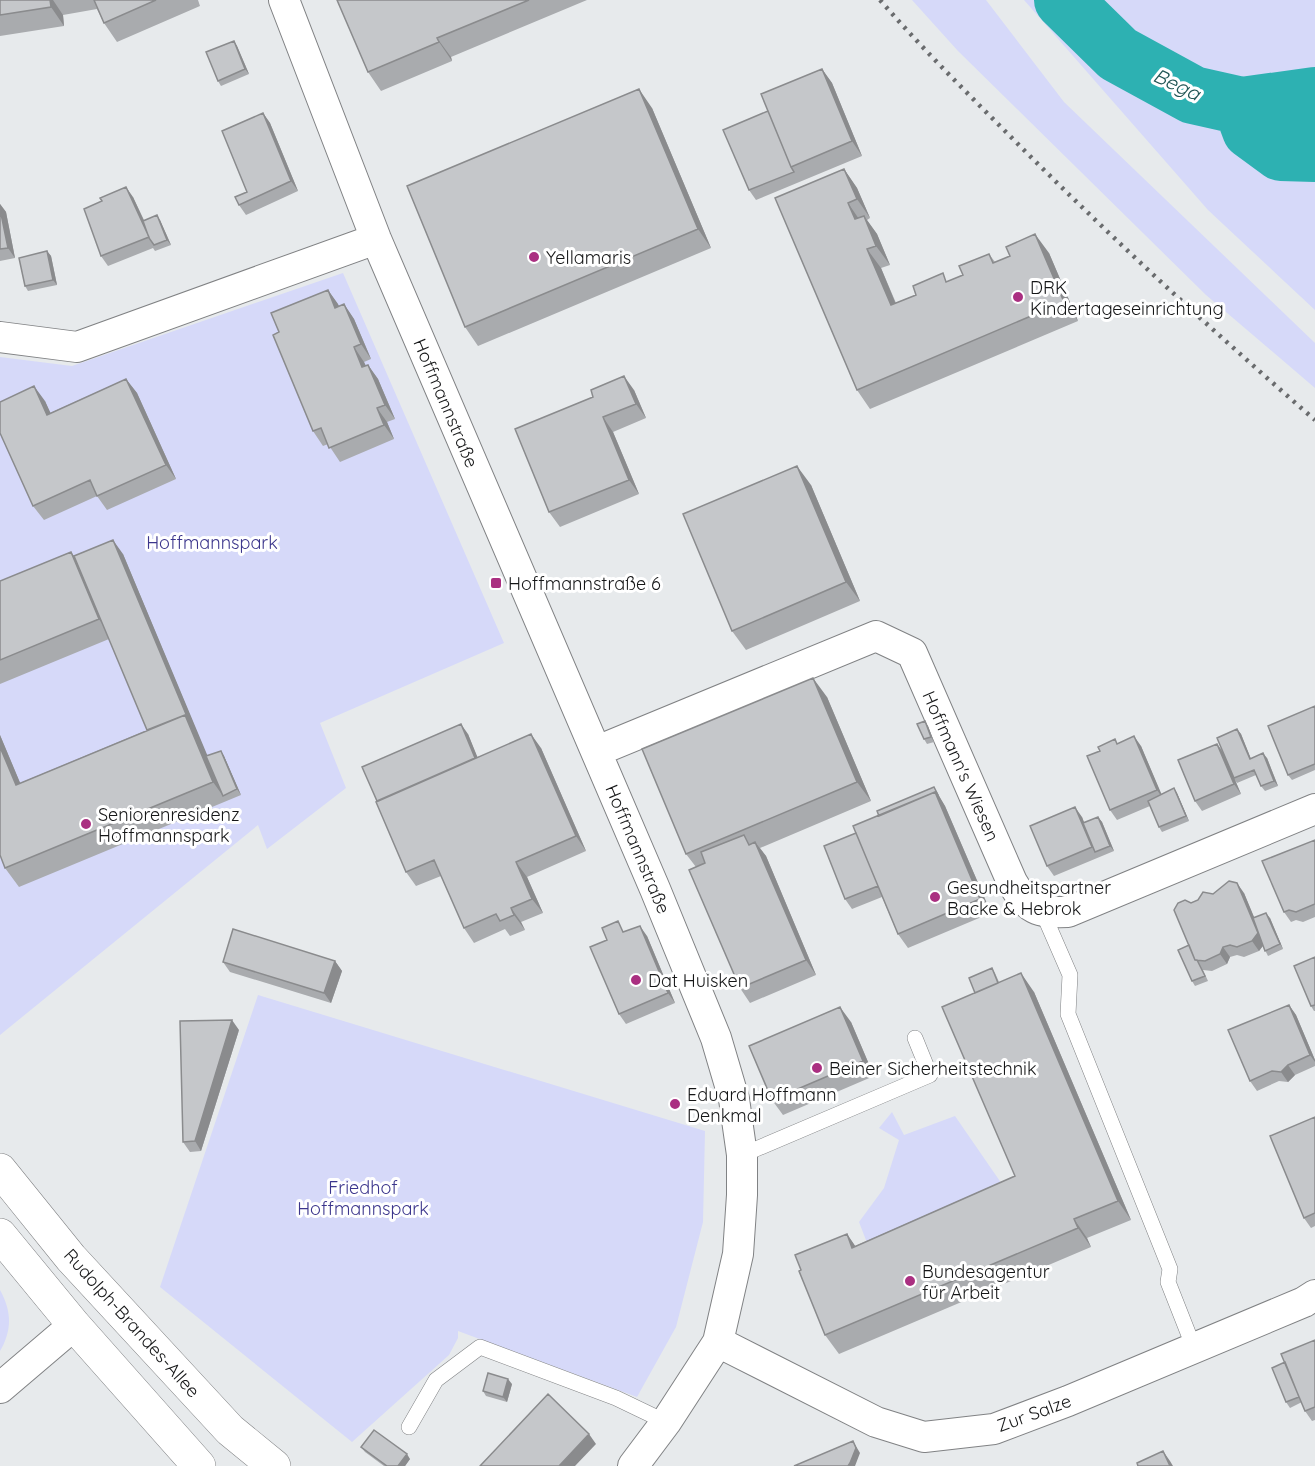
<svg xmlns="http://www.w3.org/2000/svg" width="1315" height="1466" font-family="Quicksand,sans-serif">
<rect width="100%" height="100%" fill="#e7eaec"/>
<path fill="#d6d9f9" d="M912,0H986L1064,102L1315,343V388L1206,295L958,51Z
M1024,0H1315V310L1208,210Z
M343,273L504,643L320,723L346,788L267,849L258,825L0,1035V357L72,366Z
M258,995L705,1131L703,1222L676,1327L637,1397L458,1331V1338L449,1355L352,1442L160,1287Z
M892,1112L904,1135L955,1116L1006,1190L874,1261L859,1222L884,1188L899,1140L879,1128Z
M0,1290C12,1312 12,1330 0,1351Z"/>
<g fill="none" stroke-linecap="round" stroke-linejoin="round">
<path stroke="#2db1b2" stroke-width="58" d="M1063,0L1118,54L1193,95L1242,106L1315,96
M1242,106L1251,130L1281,152L1315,153"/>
<g stroke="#808284" stroke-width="16">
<path id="service" d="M1043,913L1070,975L1068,1014L1170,1269L1168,1282L1194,1348
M742,1155L930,1075L915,1038
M409,1427L436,1380L480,1347L616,1398L666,1422"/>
</g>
<g stroke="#808284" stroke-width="32">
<path id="minor" d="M284,0L376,239L655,889L716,1038L734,1099L742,1155V1195L738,1254L718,1342L666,1422L633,1466
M0,337L77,347L376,239
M597,751L876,636L912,653L1012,882C1028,910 1037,913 1068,912L1315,809
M718,1342L876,1422L924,1437L994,1429L1068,1401L1304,1302L1315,1295
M0,1388L74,1325"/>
</g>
<g stroke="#808284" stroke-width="34">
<path id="secondary" d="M0,1170L71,1258L230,1430L274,1466
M0,1235L74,1325L199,1466"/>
</g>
<use href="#service" stroke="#fff" stroke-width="15"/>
<use href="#minor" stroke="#fff" stroke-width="30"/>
<use href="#secondary" stroke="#fff" stroke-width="33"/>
<path stroke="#696b6d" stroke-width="4.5" stroke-dasharray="3 6" stroke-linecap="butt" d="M880,0C920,46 963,89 1006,132C1105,232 1208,327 1315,420"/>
</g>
<path fill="#a9abae" d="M0,0H198L200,6L117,42L104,23L97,9L63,15L64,26L0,36Z
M337,0H587L451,57L452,61L381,91L368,72Z
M234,41L237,46L249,74L221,86L218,81Z
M822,69L832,83L862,156L756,200L749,190L768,111Z
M652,108L711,248L478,346L465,327Z
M263,113L270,123L298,191L246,215L239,205L247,192Z
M844,169L857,188L870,218L867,220L877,234L890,265L881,268L896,303L963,275L989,254L995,262L1049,253L1078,321L870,409L857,390Z
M133,197L144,220H160L171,245L155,251L153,248L108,266L101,256Z
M0,204L6,212L15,258L0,261Z
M47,251L51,256L57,285L28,291L25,286Z
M328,290L339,306L344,304L354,319L371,359L364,362L366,366L368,365L378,379L395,419L387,422L394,439L340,462L328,444L323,446L313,431L279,332Z
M126,379L137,393L176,479L107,510L97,496L44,520L33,506L45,401L50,413Z
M634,390L646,418L613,432L639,494L560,527L549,512L515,429Z
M811,485L860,601L746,650L732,631Z
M71,552L74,556L123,554L207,756L221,751L224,756L241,795L19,887L5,868L0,735L20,783L147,730L109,639L0,684V581Z
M827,697L871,801L760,848L766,856L816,975L750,1003L740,988L696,867L686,854Z
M1315,706V770L1292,780L1288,775Z
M928,726L934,742L927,744L924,739Z
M1237,729L1241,734L1251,759L1267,758L1278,786L1265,791L1261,786L1256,775L1237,783L1235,780L1241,794L1202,811L1195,801L1217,744L1222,750Z
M468,734L477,757L541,748L586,851L527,877L543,913L521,922L525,930L510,936L505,929L474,943L464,928L441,876L416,886L406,872Z
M1118,743L1141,746L1161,794L1174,788L1177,793L1189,821L1162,832L1159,827L1150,806L1117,820L1110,810Z
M937,792L941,800L945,806L991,913L908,948L898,934L882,897L852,909L845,899L856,833Z
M1082,817L1084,823L1098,817L1102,822L1114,851L1054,876L1047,866Z
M1315,840V917L1303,922L1296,920L1291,922L1284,912Z
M1244,893L1254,918H1270L1283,949L1268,956L1263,946L1259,951L1244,957L1237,955L1230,957L1227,964L1212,971L1203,970L1208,981L1195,986L1192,981L1189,945L1191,903L1213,894Z
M626,931L647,936L675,1003L626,1024L619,1014Z
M1315,957V1011H1314L1311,1006Z
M335,961L342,971L331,1003L230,972L223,962Z
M992,968L995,973L999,982L1034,992L1131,1220L1087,1238L1091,1247L839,1354L825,1335L847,1234L855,1246L1015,1176L975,993Z
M1289,1005L1296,1015L1315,1060V1066L1295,1075L1288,1082L1279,1081L1257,1091L1250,1081Z
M851,1022L874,1076L783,1115L772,1100Z
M239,1030L201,1151L190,1152L183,1142Z
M1315,1117V1226L1311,1228L1304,1218Z
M1315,1340V1420L1312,1421L1305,1411L1302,1402L1290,1408L1286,1402L1285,1362Z
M512,1384L507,1402L486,1396L483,1391Z
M361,1447L410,1459L405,1466H384L365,1452Z"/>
<path fill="#8a8b8d" d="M50,0H53L63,15L64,26L51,7Z
M437,38L451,57L452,61L439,42Z
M234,41L237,46L249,74L245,69Z
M822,69L832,83L862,156L852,141Z
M639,89L652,108L711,248L698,229Z
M263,113L270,123L298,191L291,181Z
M844,169L857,188L870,218L857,199Z
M126,187L133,197L155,245L149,237Z
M848,203L861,222L855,219Z
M0,204L6,212L15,258L8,248L0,209Z
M157,215L160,220L171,245L167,240Z
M864,216L877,234L890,265L876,246Z
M1035,234L1049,253L1078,321L1064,302Z
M867,249L881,268L904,324L891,305Z
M47,251L51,256L57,285L53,280Z
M328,290L338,304L346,323L335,308Z
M344,304L354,319L371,359L361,344Z
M354,347L364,362L373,382L362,367Z
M368,365L378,379L395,419L385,405Z
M624,376L634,390L646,418L636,404Z
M126,379L137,393L176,479L166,465Z
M34,386L45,401L58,429L47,415Z
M377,408L387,422L394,439L384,425Z
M603,417L613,432L639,494L629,480Z
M797,466L811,485L860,601L846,582Z
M113,540L123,554L224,795L223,796L213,782Z
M71,552L84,571L112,638L99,619Z
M813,678L827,697L871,801L857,782Z
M925,721L928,726L934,742L931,737Z
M461,724L468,734L484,773L477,763Z
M1237,729L1241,734L1253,764L1250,759Z
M531,734L541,748L586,851L576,836Z
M0,735L29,804L16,785L0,747Z
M1134,736L1141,746L1164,800L1157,790Z
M1217,744L1224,754L1241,794L1234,784Z
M221,751L224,756L241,795L237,789Z
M1263,753L1267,758L1278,786L1274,781Z
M934,787L945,806L991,913L980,899L935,792Z
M1174,788L1177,793L1189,821L1186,816Z
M1075,807L1082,817L1096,852H1095L1092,847Z
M1098,817L1102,822L1114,851L1110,846Z
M755,842L766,856L816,975L806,960Z
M516,862L527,877L543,913L532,899Z
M1237,883L1244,893L1265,943L1259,951L1252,941Z
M511,908L521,922L525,930L514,915Z
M1266,913L1270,918L1283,949L1280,944Z
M640,926L647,936L675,1003L668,993Z
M1223,947L1230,957L1227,964L1220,954Z
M335,961L342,971L331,1003L324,993Z
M1021,973L1034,992L1131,1220L1118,1201Z
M1289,1005L1296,1015L1315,1060V1062L1310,1055Z
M840,1007L851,1022L874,1076L863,1061Z
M232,1020L239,1030L201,1151L195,1141Z
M1288,1065L1295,1075L1288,1082L1281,1072Z
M1074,1219L1087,1238L1091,1247L1078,1228Z
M847,1234L860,1253L852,1248Z
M508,1379L512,1384L507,1402L503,1397Z
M589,1434L596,1444L575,1466H559Z
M853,1441L860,1453L855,1466H848Z
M1163,1451L1170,1461L1173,1466H1170Z
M407,1454L410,1459L405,1466H398Z"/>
<path fill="#c5c7ca" stroke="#8a8b8d" stroke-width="1.5" d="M0,0H50L51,7L0,15Z
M94,0H156L104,23Z
M337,0H529L437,38L439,42L368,72Z
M234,41L245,69L218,81L206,52Z
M822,69L852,141L791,167L761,94Z
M639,89L698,229L465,327L407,186Z
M768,111L791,167L794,172L749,190L723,130Z
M263,113L291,181L239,205L235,197L247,192L222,131Z
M844,169L857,199L848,203L855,219L864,216L876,246L867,249L891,305L916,295L913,286L943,273L946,282L963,275L959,266L989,254L993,263L1010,256L1006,247L1035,234L1064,302L857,390L775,198Z
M126,187L149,237L101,256L84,209L102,201L100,198Z
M0,209L8,248L0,249Z
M157,215L167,240L154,245L149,238L143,221Z
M47,251L53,280L25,286L19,258Z
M328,290L335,308L344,304L361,344L354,347L362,367L368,365L385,405L377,408L384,425L329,448L321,428L313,431L273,335L279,332L271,313Z
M624,376L636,404L603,417L629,480L549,512L515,429L593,397L591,390Z
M126,379L166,465L97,496L90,480L33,506L0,433V402L34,386L47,415Z
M797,466L846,582L732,631L683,514Z
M113,540L188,719L185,715L147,730L74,556Z
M71,552L99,619L0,660V581Z
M813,678L857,782L686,854L642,749Z
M1315,706V764L1288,775L1268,726Z
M185,715L213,782L5,868L0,855V747L16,785Z
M925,721L931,737L924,739L917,724Z
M461,724L475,758L377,801L362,767Z
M1237,729L1250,759L1263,753L1274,781L1261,786L1254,770L1234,778L1217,738Z
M531,734L576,836L516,862L532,899L511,908L514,915L500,921L496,914L464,928L434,860L406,872L376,802Z
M1134,736L1157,790L1110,810L1087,756L1100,751L1098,747L1115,739L1117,744Z
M1217,744L1234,784L1195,801L1178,760Z
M221,751L237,789L223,796L206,756Z
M934,787L938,795L935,792L879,816L877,811Z
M1174,788L1186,816L1159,827L1148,801Z
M935,792L980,899L898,934L853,826Z
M1075,807L1092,847L1047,866L1030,826Z
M1098,817L1110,846L1095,852L1083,823Z
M856,833L878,886L845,899L824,846Z
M744,835L749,845L755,842L806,960L740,988L689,870L705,863L701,852Z
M1315,840V904L1296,912L1289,910L1284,912L1262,861Z
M1229,881L1237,883L1258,933L1252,941L1237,947L1230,945L1223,947L1220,954L1205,961L1195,960L1174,910L1178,903L1185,900L1191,903L1198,900L1203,892L1213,894Z
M1266,913L1280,944L1265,951L1253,918Z
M618,921L623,932L640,926L668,993L619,1014L590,947L607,940L602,928Z
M233,929L335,961L324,993L223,962Z
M1189,945L1195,960H1197L1205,976L1192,981L1178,950Z
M1315,957V1005L1311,1006L1294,966Z
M992,968L998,983L975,993L969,978Z
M1021,973L1118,1201L1074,1219L1078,1228L825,1335L799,1271L801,1270L795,1255L847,1234L852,1248L1015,1176L942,1007Z
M1289,1005L1310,1055L1288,1065L1281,1072L1272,1071L1250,1081L1228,1030Z
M840,1007L863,1061L772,1100L749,1046Z
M232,1020L195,1141L183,1142L180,1021Z
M1315,1117V1213L1304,1218L1270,1136Z
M1315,1340V1407L1305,1411L1281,1354Z
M1285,1362L1299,1397L1286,1402L1272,1368Z
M488,1373L508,1379L503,1397L483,1391Z
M548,1394L589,1434L559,1466H480Z
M374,1430L407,1454L398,1466H387L361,1447Z
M853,1441L856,1448L850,1463L848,1466H794Z
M1163,1451L1170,1466H1138L1137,1463Z"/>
<g fill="#aa2f81" stroke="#fff" stroke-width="2">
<circle cx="534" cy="257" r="6"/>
<circle cx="1018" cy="297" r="6"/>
<rect x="490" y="577" width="12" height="12" rx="3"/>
<circle cx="86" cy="824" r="6"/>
<circle cx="935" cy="897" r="6"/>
<circle cx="636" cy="980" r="6"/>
<circle cx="817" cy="1068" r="6"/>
<circle cx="675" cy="1104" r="6"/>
<circle cx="910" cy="1281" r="6"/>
</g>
<g text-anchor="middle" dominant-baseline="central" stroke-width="6" stroke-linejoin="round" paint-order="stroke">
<g font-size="18" fill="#151617" stroke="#fff" text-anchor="start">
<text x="546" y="257">Yellamaris</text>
<text x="1030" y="287">DRK<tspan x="1030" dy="21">Kindertageseinrichtung</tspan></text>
<text x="508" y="583">Hoffmannstraße 6</text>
<text x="98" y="814">Seniorenresidenz<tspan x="98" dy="21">Hoffmannspark</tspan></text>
<text x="947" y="887">Gesundheitspartner<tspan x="947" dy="21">Backe &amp; Hebrok</tspan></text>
<text x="648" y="980">Dat Huisken</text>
<text x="829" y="1068">Beiner Sicherheitstechnik</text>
<text x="687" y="1094">Eduard Hoffmann<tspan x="687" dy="21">Denkmal</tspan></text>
<text x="922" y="1271">Bundesagentur<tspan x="922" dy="21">für Arbeit</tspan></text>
</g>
<g font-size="18" fill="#151617" stroke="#fff">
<text transform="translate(446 403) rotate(67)">Hoffmannstraße</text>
<text transform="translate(961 766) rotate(66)">Hoffmann's Wiesen</text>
<text transform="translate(638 849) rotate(67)">Hoffmannstraße</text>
<text transform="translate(132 1323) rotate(48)">Rudolph-Brandes-Allee</text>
<text transform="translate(1034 1413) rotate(-20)">Zur Salze</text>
</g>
<g font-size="18" fill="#3b358c" stroke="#fff">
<text x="212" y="542">Hoffmannspark</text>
<text x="363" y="1187">Friedhof<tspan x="363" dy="21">Hoffmannspark</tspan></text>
</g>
<g font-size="20" font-style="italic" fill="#205555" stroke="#fff">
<text transform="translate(1177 84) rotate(25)">Bega</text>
</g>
</g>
</svg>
